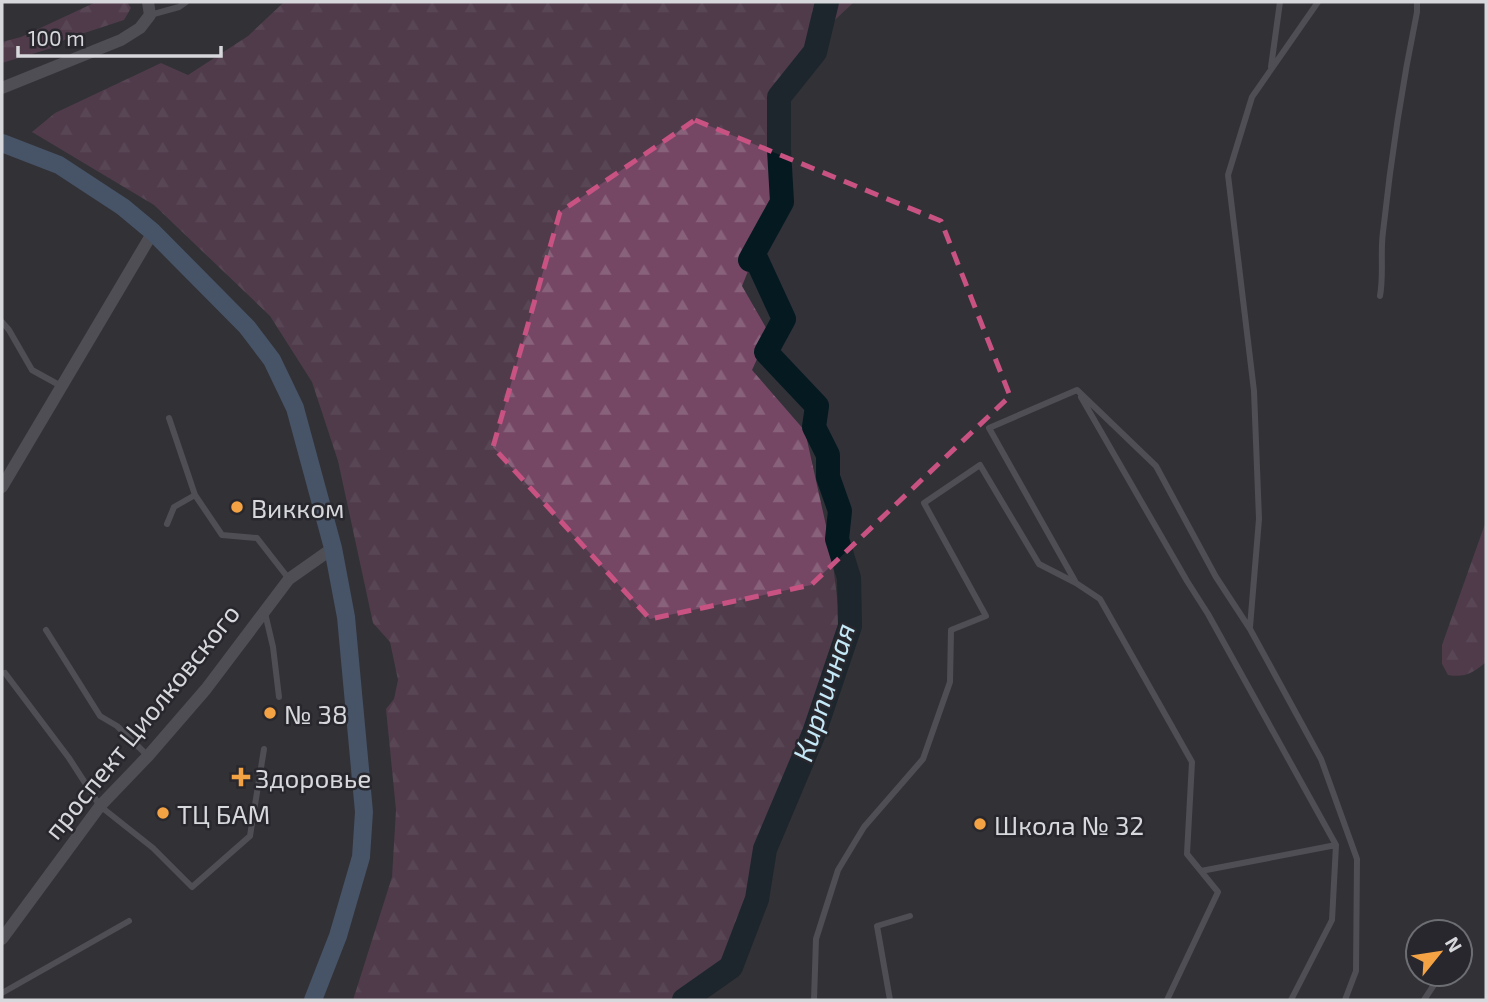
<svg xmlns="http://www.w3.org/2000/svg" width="1488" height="1002" font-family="'Exo 2',sans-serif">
<defs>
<pattern id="forest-firs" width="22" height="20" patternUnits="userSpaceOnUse" patternTransform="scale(1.75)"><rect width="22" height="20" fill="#754765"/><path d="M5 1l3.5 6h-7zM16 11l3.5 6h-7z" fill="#88617a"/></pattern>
</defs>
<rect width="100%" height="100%" fill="#313137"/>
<path fill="url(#forest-firs)" d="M96,2H127L131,8L124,20L66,39L52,48L2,63V42L21,37Z
M284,2H854L820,34L802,77L772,106L775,204L742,286L769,333L752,370L805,431L831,548L840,622L824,687L723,957L688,1000H353L392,877L396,810L386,709L394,699L398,680L390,642L373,623L338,461L312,382L270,316L154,205L32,132L55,113L161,63L188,75L248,36Z
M1486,521V662C1473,673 1465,678 1448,675L1442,664V645Z"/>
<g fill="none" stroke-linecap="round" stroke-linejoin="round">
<path stroke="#051921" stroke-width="24" d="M684,1000L731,967L757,899L765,849L814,733L850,626L849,578L837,539L840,511L828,477V455L814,427L817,406L766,352L784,319L754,254L750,260L782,202L779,150V97L815,52L827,2"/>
<path stroke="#717178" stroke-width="6" d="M150,15L179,7L186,2
M1271,67L1280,2
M1380,296C1384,274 1380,253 1383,232C1391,158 1402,85 1417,12V2
M2,322L9,330L32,370L61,386
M1081,397L1187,581L1208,614L1336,845L1332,920L1291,1000
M169,418L195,495L222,535L257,538L289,579
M167,524L174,507L195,495
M1075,581L989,428L1077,390L1156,466L1216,577L1250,629L1321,759L1357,859L1356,971L1345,1000
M265,613L273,647L279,697
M1250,627L1259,519L1254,391L1228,175L1252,97L1318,2
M46,630L100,716L117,726L148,756
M5,673L69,758L100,806L153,848L192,887L250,836L264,749
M1201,871L1336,845
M2,993L129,921
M814,1000L816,939L838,870L864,827L923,759L950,682L951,630L986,616L924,503L980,465L1039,564L1076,583L1100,599L1192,762L1187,854L1218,892L1167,1000
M890,1000L877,926L910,916
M1424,1000L1441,974"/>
<path stroke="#717178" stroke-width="12" d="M2,88L121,40L140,28L150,15L148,2
M2,487L153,232
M2,939L100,806L148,756L206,689L289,579L333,548"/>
<path stroke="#627c9f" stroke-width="18" d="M2,143L59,165L123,207L153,232L247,327L272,360L295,408L333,548L346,617L364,812L361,857L338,936L313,1000"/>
</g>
<path d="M0 0H1488V1002H0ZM695,120L941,221L1010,396L811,585L650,619L493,447L560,212Z" fill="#313137" fill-opacity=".55" fill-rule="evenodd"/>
<path fill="none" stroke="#c85282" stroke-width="5" stroke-dasharray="14 9" stroke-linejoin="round" d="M695,120L941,221L1010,396L811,585L650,619L493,447L560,212Z"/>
<g fill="#f4a344" stroke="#27272d" stroke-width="2.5">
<circle cx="237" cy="507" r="7"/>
<circle cx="270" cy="713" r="7"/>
<path d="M237.5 766.5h7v7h7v7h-7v7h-7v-7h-7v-7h7z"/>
<circle cx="163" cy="813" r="7"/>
<circle cx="980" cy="824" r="7"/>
</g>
<g text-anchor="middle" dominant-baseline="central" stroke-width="5" stroke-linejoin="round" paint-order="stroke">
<g font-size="26" fill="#d7d8dc" stroke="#27272d" text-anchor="start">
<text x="251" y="507">Викком</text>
<text x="284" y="713">№ 38</text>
<text x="255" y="777">Здоровье</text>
<text x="177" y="813">ТЦ БАМ</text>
<text x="994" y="824">Школа № 32</text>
</g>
<g font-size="26" fill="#d7d8dc" stroke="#27272d">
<text transform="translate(141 721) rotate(-51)">проспект Циолковского</text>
</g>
<g font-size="28" font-style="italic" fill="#c5e8f7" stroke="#27272d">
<text transform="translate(823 692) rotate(-72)">Кирпичная</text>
</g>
</g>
<rect width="1488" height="1002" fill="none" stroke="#d7d8dc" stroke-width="7"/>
<g transform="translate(1439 953) rotate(60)"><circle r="33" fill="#27272d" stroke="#6d6e73" stroke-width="2"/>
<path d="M0-5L12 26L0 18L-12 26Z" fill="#f4a344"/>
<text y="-10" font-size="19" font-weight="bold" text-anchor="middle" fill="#d7d8dc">N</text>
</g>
<path d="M18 46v10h203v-10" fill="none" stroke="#d7d8dc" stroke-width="3.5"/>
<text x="28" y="46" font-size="21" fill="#d7d8dc" stroke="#27272d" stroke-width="5" paint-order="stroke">100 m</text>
</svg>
